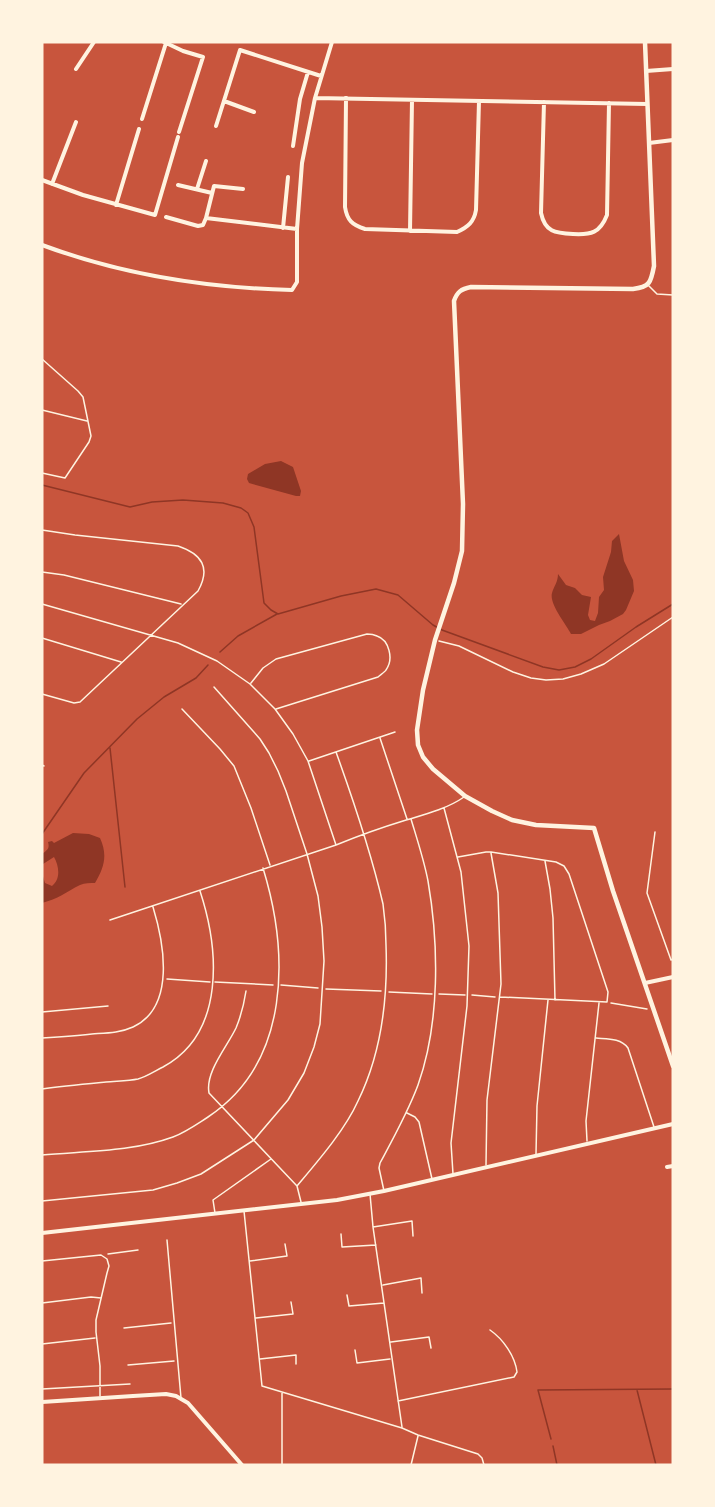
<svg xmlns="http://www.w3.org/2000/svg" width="715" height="1507" font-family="'DM Sans',sans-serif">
<rect width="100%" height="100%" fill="#c8553d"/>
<path fill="#8f3625" d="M281,461L293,467L301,491L300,496H296L249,483L247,479L248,474L265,464Z
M619,534L624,561L633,580L634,591L626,610L623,614L610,621L599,625L581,634H571C566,624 549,604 552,593C554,586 558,582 558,574L566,585L575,588L582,595L591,597L588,615L590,620L595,621L598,613L599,597L604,590L603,577L611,552L612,541Z
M73,833L89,834L100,838C108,855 104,868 95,883C90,883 85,883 80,885C66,892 58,899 42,903V873L45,883L52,886C61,879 59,866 54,857L43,864L42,868V854C47,850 50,849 48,842L52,841L54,843Z"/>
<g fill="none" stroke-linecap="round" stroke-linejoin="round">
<path stroke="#8f3625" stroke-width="1.5" d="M42,485L130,507L152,502L183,500L223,503L241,508L248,513L254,527L264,603L271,610L278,614L341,596L376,589L398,595L433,625L442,630L543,667L559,670L575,667L591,659L636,627L673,604
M220,652L238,636L277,614
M110,748L125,887
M42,834L84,773L137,719L164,697L196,678L208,665
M637,1390L656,1465
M551,1439L538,1390L673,1389
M553,1446L557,1465"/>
<path stroke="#fff3e0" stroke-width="1.5" d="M439,641L459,646L513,672L531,678L546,680L563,679L581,674L604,664L673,617
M167,979L210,982
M215,982L273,985
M281,985L318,988
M326,989L381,991
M389,992L432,994
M439,994L465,995
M472,995L495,997
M611,1003L647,1009
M108,1254L138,1250
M124,1328L171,1323
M128,1365L174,1361"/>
<path stroke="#fff3e0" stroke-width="1.5" d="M648,285L657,294L673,295
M42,359L78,391L83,397L91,436L89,442L65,478L42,473
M42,410L87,421
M42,530L75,535L178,546C202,554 211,568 198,591L80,702L74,703L42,694
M42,572L64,575L181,604
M42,604L178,643L217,661L250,684L275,709L293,734L308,761L336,845
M42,638L121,662
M251,683L263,668L276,659L367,634C370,634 373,634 377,636C389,640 394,659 386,670C385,672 380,675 378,677L276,709
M182,709L220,749L234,766L251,808L270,865
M380,738L407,819
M309,761L395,732
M42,765L44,766
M444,808L461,872L469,946L467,1006L451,1143L453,1174
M655,832L647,893L671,960L673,959
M458,857L486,852H491L556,862L564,866L569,874L608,992L607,1002L500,997
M545,861L550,889L553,918L555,1000
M110,920L336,845C358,836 380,828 403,821C423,815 447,809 464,797
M246,991C244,1004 241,1016 236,1028C227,1047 205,1072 209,1093L297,1186L301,1202
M42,1012L108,1006
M42,1038C59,1037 76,1036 92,1034C106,1033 120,1033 133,1027C176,1007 164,943 153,907
M596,1038C607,1039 621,1038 628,1048L654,1127
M42,1089C63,1086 85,1084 106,1082C116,1081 128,1081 138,1079C146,1077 155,1071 163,1067C226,1033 219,949 200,891
M407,1113L415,1117L419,1122L432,1179
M587,1141L586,1121L599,1003
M536,1154L537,1106L548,1000
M42,1155C85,1151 132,1152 173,1137C186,1132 197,1124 208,1117C291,1062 289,953 263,868
M486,1165L487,1100L501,984L498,893L491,853
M297,1186C318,1161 345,1130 358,1101C382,1052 388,999 386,945C386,932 385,918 383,904C371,852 354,802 336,752
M384,1191L379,1168L380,1163C394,1137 408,1112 418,1085C440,1023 439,945 428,881C424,860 417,839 411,819
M370,1194L373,1227L402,1427
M42,1201L153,1190L177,1183L201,1174L254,1140L288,1100L304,1073L314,1047L320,1024L324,961L322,927L318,896L307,854L286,791L278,771L269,753L260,739L214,687
M244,1211L262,1386L402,1428L418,1435L478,1454L482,1458L484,1465
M215,1213L213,1200L271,1159
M373,1227L412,1221L413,1236
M341,1234L342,1247L376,1245
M167,1240L181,1398
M42,1261L101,1255L107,1259L109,1266L107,1273L96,1320V1332L100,1366V1396
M250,1261L287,1256L285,1244
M383,1285L421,1278L422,1293
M347,1295L349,1306L384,1303
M42,1303L91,1297L101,1298
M256,1318L293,1314L291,1302
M391,1342L429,1337L431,1348
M42,1344L95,1338
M355,1350L357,1363L390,1359
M260,1359L296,1355V1364
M42,1389L130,1384
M282,1393V1465H295
M398,1401L514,1377L517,1372C515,1356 503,1339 490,1330
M411,1465L418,1436"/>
<path stroke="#fff3e0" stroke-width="4" d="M164,42L183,51L203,57L179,132
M76,69L94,42
M646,71L673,69
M315,98L647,104
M346,98L345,207C347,220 352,225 365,229L457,232C468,227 474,222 476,210L479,101
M224,101L254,112
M544,102L541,213C545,232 555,233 573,234C591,235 600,233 607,215L609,103
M142,119L166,43
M216,126L240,50L321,76
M649,143L673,140
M293,146L300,99L308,72
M42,180L83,195L155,215L178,137
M52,184L76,122
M178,185L212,193
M197,189L206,161
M116,205L139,129
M166,217L198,226L203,225L206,218L214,186L243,189
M206,218L297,229
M283,228L288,177
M410,231L412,100
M42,245C123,275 206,288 292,290L297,282V229L302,163L315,98L332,42
M645,983L673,977
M667,1167L673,1166
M42,1233L337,1200L384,1191L673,1124
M42,1402L133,1396L166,1394L176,1396L188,1403L242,1465"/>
<path stroke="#fff3e0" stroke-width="4.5" d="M645,42L654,266C651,282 650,287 633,289L471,287C461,289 457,292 454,301L463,504L462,551L454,583L435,640L423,690L417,730L418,745L423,757L433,769L465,796L492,811L512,820L536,825L594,828L613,891L673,1066"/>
</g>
<rect width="715" height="1507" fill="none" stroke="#fff3e0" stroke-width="87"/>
</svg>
